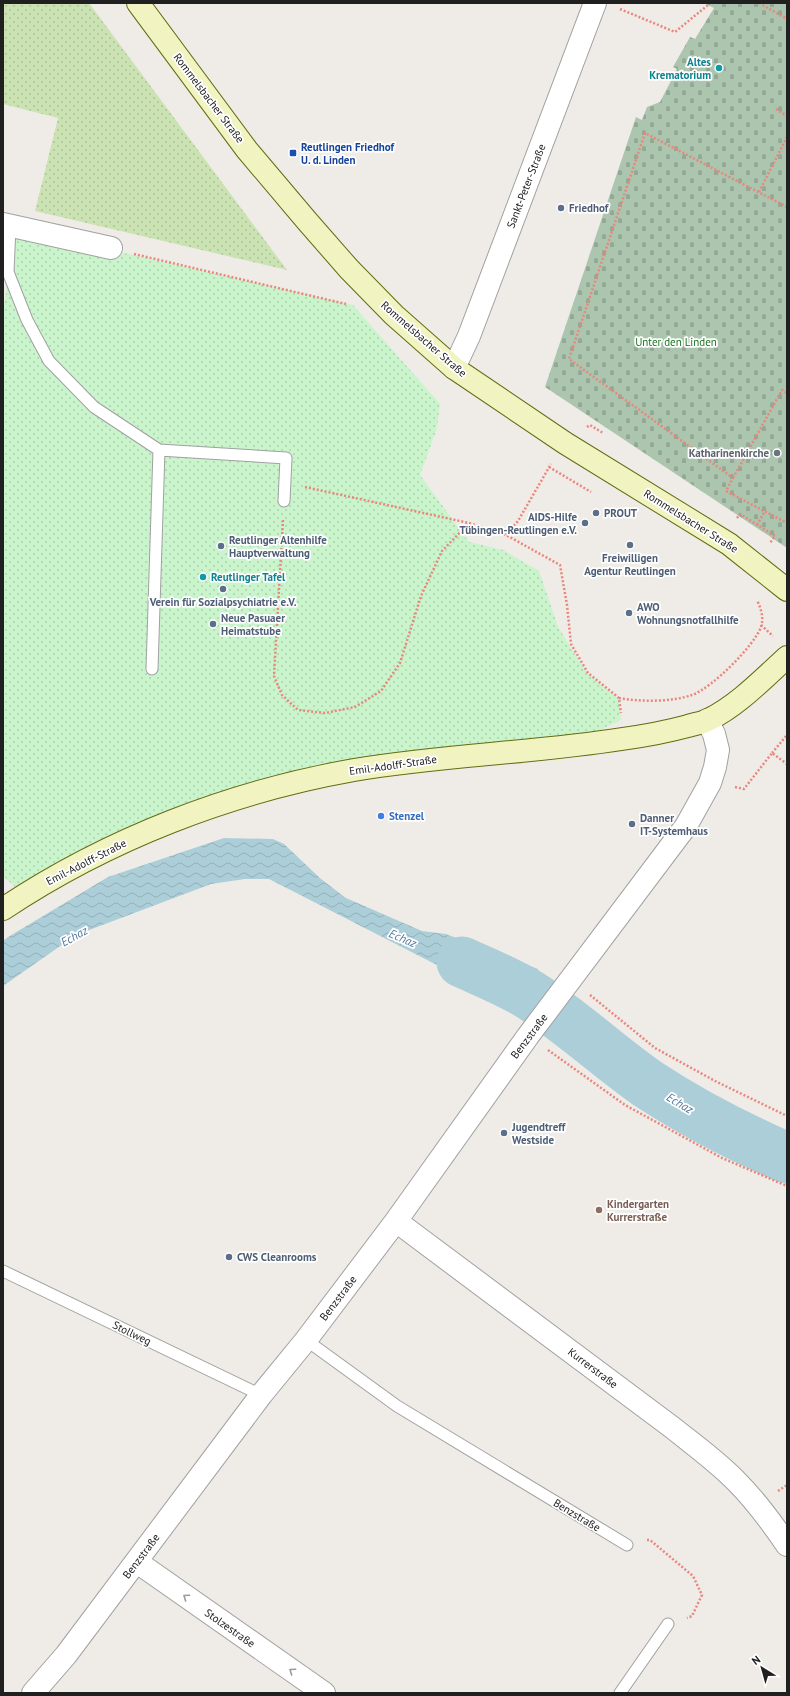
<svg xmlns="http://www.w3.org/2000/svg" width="790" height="1696" font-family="'PT Sans',sans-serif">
<defs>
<pattern id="grass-dots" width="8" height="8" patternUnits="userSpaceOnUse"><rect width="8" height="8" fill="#cbe3b3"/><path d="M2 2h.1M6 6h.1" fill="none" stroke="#aec29a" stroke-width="1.8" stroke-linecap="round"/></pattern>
<pattern id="cemetery-stones" width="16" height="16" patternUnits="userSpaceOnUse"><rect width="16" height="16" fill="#abc5ae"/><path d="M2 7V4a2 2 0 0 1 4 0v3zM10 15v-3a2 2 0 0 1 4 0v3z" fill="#93a995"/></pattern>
<pattern id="park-dots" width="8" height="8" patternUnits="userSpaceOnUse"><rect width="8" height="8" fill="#c9f4cc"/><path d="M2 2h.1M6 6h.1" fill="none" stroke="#acd1af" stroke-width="1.8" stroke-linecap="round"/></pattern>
<pattern id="water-waves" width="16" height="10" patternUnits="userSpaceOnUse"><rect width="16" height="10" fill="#acced8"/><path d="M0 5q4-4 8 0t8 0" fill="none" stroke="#94b1b9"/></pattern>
</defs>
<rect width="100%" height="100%" fill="#efece7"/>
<path fill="url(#grass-dots)" d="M3,3H89L287,270L35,211L58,118L3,104Z"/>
<path fill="url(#cemetery-stones)" d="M704,3H787V548L545,387L636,117L642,120L647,107L660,102L677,69L673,67L690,37L695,39L714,8Z"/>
<path fill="url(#park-dots)" d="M15,232L111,250L353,305L440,404L437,428L420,475L469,542L503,550L539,571L558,627L587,673L619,699L621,720L562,748L279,786L24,895L3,876V312Z"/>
<path fill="url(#water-waves)" d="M224,838L273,839L284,844L321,879L346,898L422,931L446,934L538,969L539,972L513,1008L474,984L269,879H245L211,884L76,935L3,986V941L8,937L108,877Z"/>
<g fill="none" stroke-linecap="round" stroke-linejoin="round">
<path stroke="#acced8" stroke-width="51" d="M462,962C484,972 509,982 530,995C572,1022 608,1056 648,1084C692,1113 739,1137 787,1158"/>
<g stroke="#a1a1a1" stroke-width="13">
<path id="lane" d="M10,226L8,272L27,320L49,361L94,407L159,450L286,458L284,501
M152,669L159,450
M3,1271L261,1395
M306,1340L397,1406L627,1545
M620,1693L668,1624"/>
</g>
<g stroke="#a1a1a1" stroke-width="24">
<path id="street" d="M3,224L111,248
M454,368L469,336L595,3
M396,1221L673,1428C694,1445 718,1462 737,1482C756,1501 772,1523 787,1545
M137,1562L324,1693
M33,1693L66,1655L261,1395L306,1340L396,1221L528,1036L686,826L710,783L715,767L718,750L714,734L707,720"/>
</g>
<g stroke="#636c11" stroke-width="24">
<path id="secondary" d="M138,3L247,150L307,221L349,269L394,315L454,368L565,443L729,544L787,590
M3,909C108,839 230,792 354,770C442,755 533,753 622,739C644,736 666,732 688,726C694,724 702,723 708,720C737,706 763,679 787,657"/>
</g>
<path stroke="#ea867d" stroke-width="2.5" stroke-dasharray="2 2" stroke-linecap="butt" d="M759,3L787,19
M620,9L675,32L708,5
M776,109L787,116
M759,192L787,137
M787,207L645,133L569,359L733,478L726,491L787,523
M134,254L346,304
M587,427L590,425L603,433
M549,467L591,492
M733,478L782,390L787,393
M305,487L469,523L506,535L560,565L567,605L571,644L588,673L619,698L621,713
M737,518L740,514L775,536L770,543
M283,520L274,676L282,695L298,710L325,713L355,707L381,691L400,663L421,596L442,551L469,523
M757,525L765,511
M506,535L518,521L551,464
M761,625L773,636
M619,698C640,702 672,702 692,695C712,688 754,646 761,627C764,617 761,609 757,600
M772,753L787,735
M735,787L744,789L772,753L787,764
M590,995L655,1048L715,1081L787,1116
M548,1050L625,1105L722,1158L787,1186
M778,1491L787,1485
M647,1540H650L693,1576L702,1595L692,1616L687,1618"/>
<use href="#lane" stroke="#fff" stroke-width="11"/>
<use href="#street" stroke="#fff" stroke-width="22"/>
<use href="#secondary" stroke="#f1f3c1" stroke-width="22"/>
</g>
<defs><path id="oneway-chevron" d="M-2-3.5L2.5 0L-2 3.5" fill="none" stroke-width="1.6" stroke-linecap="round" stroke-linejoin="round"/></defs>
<g stroke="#9b9b9b">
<use href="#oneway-chevron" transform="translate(186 1597) rotate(-145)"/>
<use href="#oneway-chevron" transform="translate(292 1671) rotate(-145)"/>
</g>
<g fill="#0f9aa8" stroke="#fff" stroke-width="1.5">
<circle cx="719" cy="68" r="4"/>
<circle cx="203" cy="577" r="4"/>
</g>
<rect fill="#1a4fb4" stroke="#fff" stroke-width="1.5" x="289" y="149" width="8" height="8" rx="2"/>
<g fill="#5c6f8a" stroke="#fff" stroke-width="1.5">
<circle cx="561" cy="208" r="4"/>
<circle cx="596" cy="513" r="4"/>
<circle cx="585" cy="523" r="4"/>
<circle cx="630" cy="545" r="4"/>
<circle cx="221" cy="546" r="4"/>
<circle cx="223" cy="589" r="4"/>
<circle cx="629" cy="613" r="4"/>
<circle cx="213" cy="624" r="4"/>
<circle cx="632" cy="824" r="4"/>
<circle cx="504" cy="1133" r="4"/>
<circle cx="229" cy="1257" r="4"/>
</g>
<circle fill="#6b7280" stroke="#fff" stroke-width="1.5" cx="777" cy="453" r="4"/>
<circle fill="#3f7fe0" stroke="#fff" stroke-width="1.5" cx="381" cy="816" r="4"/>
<circle fill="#8d6e63" stroke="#fff" stroke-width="1.5" cx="599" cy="1210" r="4"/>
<g text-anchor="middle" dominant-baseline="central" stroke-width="3.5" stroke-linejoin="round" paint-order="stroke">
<g font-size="11" font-weight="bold" fill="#0d838f" stroke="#fff" text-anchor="end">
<text x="711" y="62">Altes<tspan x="711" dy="13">Krematorium</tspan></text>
<text x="211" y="577" text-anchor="start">Reutlinger Tafel</text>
</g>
<g font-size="11" fill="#202020" stroke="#fff">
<text transform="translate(209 98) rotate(53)">Rommelsbacher Straße</text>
<text transform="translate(526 186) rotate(-69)">Sankt-Peter-Straße</text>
<text transform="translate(424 339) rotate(41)">Rommelsbacher Straße</text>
<text transform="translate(691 521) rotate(32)">Rommelsbacher Straße</text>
<text transform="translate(393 765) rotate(-8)">Emil-Adolff-Straße</text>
<text transform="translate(86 862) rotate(-27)">Emil-Adolff-Straße</text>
<text transform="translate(529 1036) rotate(-53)">Benzstraße</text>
<text transform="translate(338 1298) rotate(-53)">Benzstraße</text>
<text transform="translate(132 1333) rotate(26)">Stollweg</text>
<text transform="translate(593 1368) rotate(37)">Kurrerstraße</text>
<text transform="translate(577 1515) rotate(31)">Benzstraße</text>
<text transform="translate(141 1556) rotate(-53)">Benzstraße</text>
<text transform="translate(230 1628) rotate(35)">Stolzestraße</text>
</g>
<g font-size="11" font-weight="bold" fill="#164399" stroke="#fff" text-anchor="start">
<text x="301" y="147">Reutlingen Friedhof<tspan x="301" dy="13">U. d. Linden</tspan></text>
</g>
<g font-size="11" font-weight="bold" fill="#4e5e75" stroke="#fff" text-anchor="start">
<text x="569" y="208">Friedhof</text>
<text x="604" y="513">PROUT</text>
<text x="577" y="517" text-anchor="end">AIDS-Hilfe<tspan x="577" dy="13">Tübingen-Reutlingen e.V.</tspan></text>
<text x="229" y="540">Reutlinger Altenhilfe<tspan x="229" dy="13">Hauptverwaltung</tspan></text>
<text x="630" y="558" text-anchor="middle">Freiwilligen<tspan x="630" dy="13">Agentur Reutlingen</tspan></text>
<text x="223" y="602" text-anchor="middle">Verein für Sozialpsychiatrie e.V.</text>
<text x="637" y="607">AWO<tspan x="637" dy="13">Wohnungsnotfallhilfe</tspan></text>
<text x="221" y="618">Neue Pasuaer<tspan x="221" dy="13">Heimatstube</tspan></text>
<text x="640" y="818">Danner<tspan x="640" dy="13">IT-Systemhaus</tspan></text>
<text x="512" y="1127">Jugendtreff<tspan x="512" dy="13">Westside</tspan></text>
<text x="237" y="1257">CWS Cleanrooms</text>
</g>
<g font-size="11" fill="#18731f" stroke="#fff">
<text x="676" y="342">Unter den Linden</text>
</g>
<g font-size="11" font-weight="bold" fill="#5b616d" stroke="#fff" text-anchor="end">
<text x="769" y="453">Katharinenkirche</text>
</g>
<g font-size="11" font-weight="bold" fill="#366cbe" stroke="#fff" text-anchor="start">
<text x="389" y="816">Stenzel</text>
</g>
<g font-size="11" font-weight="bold" fill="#785e54" stroke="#fff" text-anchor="start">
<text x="607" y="1204">Kindergarten<tspan x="607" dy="13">Kurrerstraße</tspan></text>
</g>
<g font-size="12" font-style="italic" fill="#537a9e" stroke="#fff">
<text transform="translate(74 936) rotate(-29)">Echaz</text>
<text transform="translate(403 938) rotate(23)">Echaz</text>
<text transform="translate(680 1103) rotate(31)">Echaz</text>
</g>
</g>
<rect width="790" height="1696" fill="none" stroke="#202020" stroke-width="8"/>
<g transform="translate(762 1668) rotate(323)" stroke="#ffffff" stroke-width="3" paint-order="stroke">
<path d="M0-3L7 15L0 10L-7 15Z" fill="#202020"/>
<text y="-6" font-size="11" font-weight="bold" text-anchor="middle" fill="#202020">N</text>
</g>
</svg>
